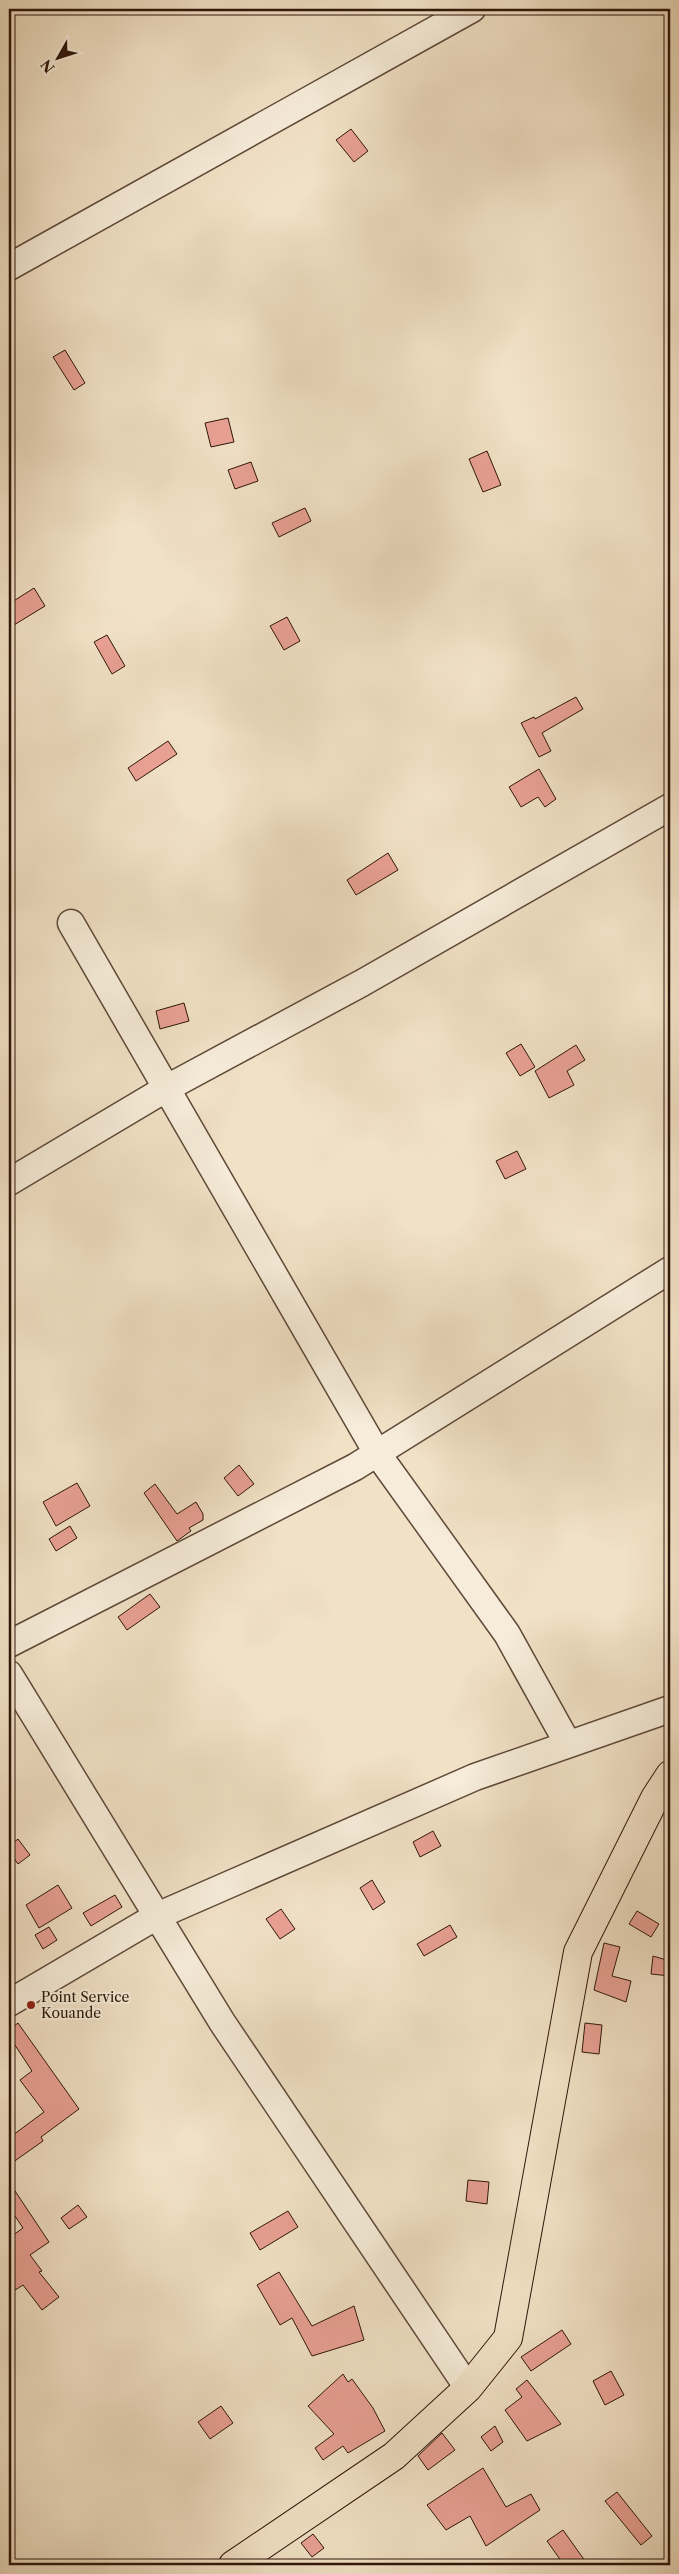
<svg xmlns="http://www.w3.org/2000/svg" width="679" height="2574" font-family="'Libre Caslon Text',serif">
<rect width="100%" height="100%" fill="#f1e1c5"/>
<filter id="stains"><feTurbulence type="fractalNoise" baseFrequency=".004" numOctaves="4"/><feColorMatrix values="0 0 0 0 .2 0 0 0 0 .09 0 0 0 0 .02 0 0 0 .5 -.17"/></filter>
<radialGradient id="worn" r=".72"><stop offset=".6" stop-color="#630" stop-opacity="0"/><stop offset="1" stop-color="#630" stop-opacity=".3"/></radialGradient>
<path fill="#e9a194" stroke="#2e150a" d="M351,129L368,151L354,162L336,140Z
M65,350L85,383L74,390L53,357Z
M228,418L234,442L211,447L205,423Z
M487,451L501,485L483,492L469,459Z
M251,462L258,481L235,489L228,470Z
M305,508L311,521L279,537L272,523Z
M34,588L45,606L9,628V604Z
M287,617L300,641L284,650L270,626Z
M107,635L125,666L112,674L94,642Z
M576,697L583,709L542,733L551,751L539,757L521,723L534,717L535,719Z
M168,741L177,754L136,781L128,768Z
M539,769L556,799L545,807L538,797L521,807L509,787Z
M388,853L398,870L356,895L347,880Z
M184,1003L189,1021L160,1029L156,1011Z
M521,1044L535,1067L520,1076L506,1053Z
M576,1045L585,1060L567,1071L574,1085L549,1098L535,1071Z
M517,1151L526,1169L505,1179L496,1161Z
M239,1465L254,1484L238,1496L224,1478Z
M77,1483L90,1506L56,1526L43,1502Z
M155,1484L177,1514L196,1502L203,1514V1520L189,1528L191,1531L177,1541L144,1493Z
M70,1526L77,1538L56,1551L49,1539Z
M150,1594L160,1607L127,1630L118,1617Z
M433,1831L441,1846L420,1857L413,1842Z
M18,1839L30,1855L18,1864L9,1851V1846Z
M372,1880L385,1902L373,1910L360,1888Z
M58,1885L72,1908L39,1928L26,1905Z
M115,1895L122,1907L91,1926L83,1913Z
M281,1909L295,1929L280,1939L266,1919Z
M637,1911L659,1924L651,1937L629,1924Z
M450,1925L457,1937L424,1956L417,1944Z
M49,1927L57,1940L43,1949L35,1935Z
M604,1943L620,1947L612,1976L631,1981L626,2002L594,1990Z
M653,1956L670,1961V1976L651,1974Z
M18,2023L79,2109L41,2137L43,2141L9,2165V2138L44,2112L20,2080L32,2071L9,2036V2030Z
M585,2023L602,2025L599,2054L582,2052Z
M468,2180L489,2182L487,2204L466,2201Z
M9,2182L49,2242L30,2255L42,2271L39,2272L59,2297L42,2310L23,2285L9,2294V2238L23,2228L9,2207Z
M78,2205L87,2217L69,2229L61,2218Z
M288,2211L298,2227L260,2250L250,2233Z
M279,2272L312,2326L354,2306L364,2340L312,2356L292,2318L280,2325L257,2285Z
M562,2330L571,2344L531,2371L521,2357Z
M611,2371L624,2395L605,2405L593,2381Z
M343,2374L348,2382L352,2379L373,2408L385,2431L348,2453L343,2446L323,2460L315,2448L334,2434L308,2406Z
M527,2380L561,2424L527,2441L505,2410L522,2397L516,2389Z
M221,2406L233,2423L210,2439L198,2422Z
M495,2426L503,2442L491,2451L481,2437Z
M442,2433L455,2450L428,2470L418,2456Z
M483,2468L506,2507L531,2494L540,2510L486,2546L470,2516L446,2530L427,2505Z
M617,2492L652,2536L641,2545L605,2501Z
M563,2530L588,2565H564L547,2541Z
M313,2534L324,2548L312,2557L301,2543Z"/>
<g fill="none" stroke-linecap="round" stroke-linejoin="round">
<g stroke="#5f4839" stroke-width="29">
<path id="minor" d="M9,267L472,9
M71,923L377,1453L507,1634L568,1744
M9,1182L167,1088L362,983L670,807
M9,1644L355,1467L670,1270
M9,1674L222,2022L468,2388
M9,2003L157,1916L475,1777L670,1709"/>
</g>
<g stroke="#2e150a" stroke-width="30">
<path id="major" d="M233,2565L394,2456L468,2388L508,2338L578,1952L655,1798L670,1775"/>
</g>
<use href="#minor" stroke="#f6ecd9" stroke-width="26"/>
<use href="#major" stroke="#f1e1c5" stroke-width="28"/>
</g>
<circle fill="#8f2418" stroke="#f6ecd9" stroke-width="2" cx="31" cy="2005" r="5"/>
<g text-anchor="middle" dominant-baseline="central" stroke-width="4" stroke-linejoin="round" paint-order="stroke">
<g font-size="14" fill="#2e150a" stroke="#f6ecd9" text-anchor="start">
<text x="41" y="1997">Point Service<tspan x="41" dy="16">Kouande</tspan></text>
</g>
</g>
<rect width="679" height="2574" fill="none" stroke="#f1e1c5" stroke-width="30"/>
<rect x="10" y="10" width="659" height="2554" fill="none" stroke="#2e150a" stroke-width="2.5"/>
<rect x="15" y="15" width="649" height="2544" fill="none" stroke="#2e150a"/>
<g transform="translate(58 58) rotate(231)" stroke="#f6ecd9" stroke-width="4" paint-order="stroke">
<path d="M0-4L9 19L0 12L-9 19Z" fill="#2e150a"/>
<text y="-8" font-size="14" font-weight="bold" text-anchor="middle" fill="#2e150a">N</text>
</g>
<rect width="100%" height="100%" filter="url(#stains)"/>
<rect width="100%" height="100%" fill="url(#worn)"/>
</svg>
